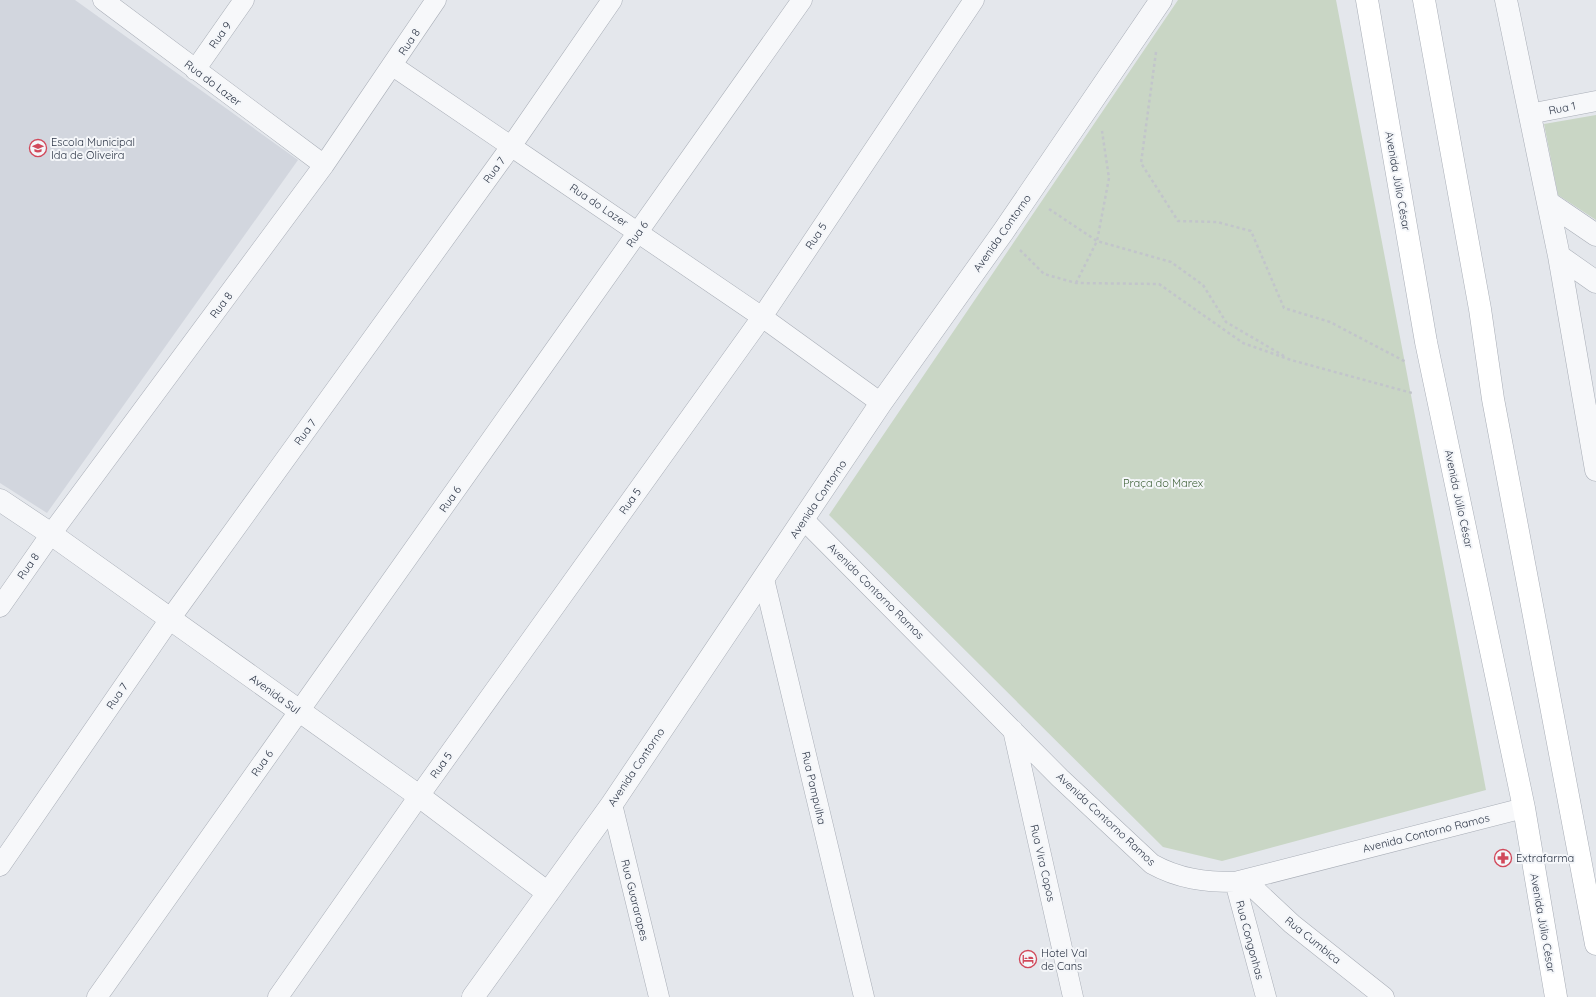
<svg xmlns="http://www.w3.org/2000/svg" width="1596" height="997" font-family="Quicksand,sans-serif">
<rect width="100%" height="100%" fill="#e4e7ec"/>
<path fill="#d2d6de" d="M0,0H75L298,160L47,513L0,483Z"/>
<path fill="#c9d6c5" d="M1178,0H1336L1486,790L1222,861L1163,847L829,515Z
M1596,115V220L1558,195L1544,124Z"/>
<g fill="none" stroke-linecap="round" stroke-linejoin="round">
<g stroke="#a9aeb7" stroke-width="21">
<path id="minor" d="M103,0L324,165
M393,66L762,317L881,403
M195,70L244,0
M1529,114L1596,101
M804,520L1060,778L1152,864C1179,879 1205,882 1235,882L1524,808
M764,579L864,997
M0,607L51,534L324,165L436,0
M1013,730L1073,997
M612,804L659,997
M0,866L170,619L512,145L612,0
M1245,880L1292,924L1384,997
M1235,882L1266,997
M97,997L802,0
M278,997L419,796L762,317L974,0"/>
</g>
<g stroke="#a9aeb7" stroke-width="23">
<path id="tertiary" d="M1506,0L1559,256L1596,470
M1549,203L1596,235
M1559,256L1596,282
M0,500L51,534L419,796L548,893
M473,997L612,804L881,403L1003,232L1161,0"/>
</g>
<g stroke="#a9aeb7" stroke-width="23">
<path id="secondary" d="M1367,0L1426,342L1524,808L1556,997
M1424,0L1480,309L1493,399L1596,944"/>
</g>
<path stroke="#c2c5cb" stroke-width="2.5" stroke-dasharray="3 3" stroke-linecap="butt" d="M1156,52L1141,163L1178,221L1217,222L1251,231L1284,308L1330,322L1406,362
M1049,209L1097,241L1171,262L1203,285L1226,322L1284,356
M1020,250L1044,274L1076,283L1159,284L1243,343L1291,360L1412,393
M1076,283L1097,241L1109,178L1102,131"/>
<use href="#minor" stroke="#f7f8fa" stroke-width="20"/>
<use href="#tertiary" stroke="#f7f8fa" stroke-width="22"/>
<use href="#secondary" stroke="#fff" stroke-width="22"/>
</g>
<defs>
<g id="school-ring" transform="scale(0.9)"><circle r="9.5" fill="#f4f6f9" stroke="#d1495b" stroke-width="1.5"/><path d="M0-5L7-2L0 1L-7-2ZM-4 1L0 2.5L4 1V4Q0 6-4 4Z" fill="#d1495b"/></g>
<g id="pharmacy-ring" transform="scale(0.9)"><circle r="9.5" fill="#f4f6f9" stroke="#d1495b" stroke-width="1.5"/><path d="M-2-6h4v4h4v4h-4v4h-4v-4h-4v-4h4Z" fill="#d1495b"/></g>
<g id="hotel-ring" transform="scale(0.9)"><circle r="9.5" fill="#f4f6f9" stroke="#d1495b" stroke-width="1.5"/><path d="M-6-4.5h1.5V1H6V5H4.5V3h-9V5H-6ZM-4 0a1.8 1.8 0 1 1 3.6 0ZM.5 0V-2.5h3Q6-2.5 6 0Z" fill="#d1495b"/></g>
</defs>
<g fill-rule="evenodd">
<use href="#school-ring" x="38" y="148"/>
<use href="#pharmacy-ring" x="1503" y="858"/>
<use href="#hotel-ring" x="1028" y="959"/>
</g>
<g text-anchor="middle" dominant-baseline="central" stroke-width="4" stroke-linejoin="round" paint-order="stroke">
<g font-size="11" fill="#2b3445" stroke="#f4f6f9">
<text transform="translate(220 35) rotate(-55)">Rua 9</text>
<text transform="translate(409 42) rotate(-56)">Rua 8</text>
<text transform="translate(213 83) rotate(37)">Rua do Lazer</text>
<text transform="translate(1562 108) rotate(-11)">Rua 1</text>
<text transform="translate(494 170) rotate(-54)">Rua 7</text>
<text transform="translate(1398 181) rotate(80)">Avenida Júlio César</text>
<text transform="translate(599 205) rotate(34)">Rua do Lazer</text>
<text transform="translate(1002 233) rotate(-55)">Avenida Contorno</text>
<text transform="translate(637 234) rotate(-55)">Rua 6</text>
<text transform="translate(816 236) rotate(-56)">Rua 5</text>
<text transform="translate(221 305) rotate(-53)">Rua 8</text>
<text transform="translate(305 432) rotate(-54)">Rua 7</text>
<text transform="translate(450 499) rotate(-55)">Rua 6</text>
<text transform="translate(818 499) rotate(-56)">Avenida Contorno</text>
<text transform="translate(1459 499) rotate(78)">Avenida Júlio César</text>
<text transform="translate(630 501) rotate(-54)">Rua 5</text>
<text transform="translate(28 566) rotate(-55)">Rua 8</text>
<text transform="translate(876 591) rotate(45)">Avenida Contorno Ramos</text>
<text transform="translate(275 694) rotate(36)">Avenida Sul</text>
<text transform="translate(117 696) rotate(-56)">Rua 7</text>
<text transform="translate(262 763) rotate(-55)">Rua 6</text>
<text transform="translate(441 765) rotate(-54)">Rua 5</text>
<text transform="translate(636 767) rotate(-56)">Avenida Contorno</text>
<text transform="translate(814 788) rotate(77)">Rua Pampulha</text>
<text transform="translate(1106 819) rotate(43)">Avenida Contorno Ramos</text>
<text transform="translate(1426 833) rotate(-14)">Avenida Contorno Ramos</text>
<text transform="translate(1043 863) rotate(77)">Rua Vira Copos</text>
<text transform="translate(635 900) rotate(76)">Rua Guararapes</text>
<text transform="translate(1543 923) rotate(80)">Avenida Júlio César</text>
<text transform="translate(1250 940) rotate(75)">Rua Congonhas</text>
<text transform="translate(1313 940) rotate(39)">Rua Cumbica</text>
</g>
<g font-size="11" fill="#2b3445" stroke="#f4f6f9" text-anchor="start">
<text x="51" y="142">Escola Municipal<tspan x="51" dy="13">Ida de Oliveira</tspan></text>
<text x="1516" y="858">Extrafarma</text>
<text x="1041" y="953">Hotel Val<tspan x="1041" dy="13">de Cans</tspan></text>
</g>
<g font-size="11" fill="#3f6138" stroke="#f4f6f9">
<text x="1163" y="483">Praça do Marex</text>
</g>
</g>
</svg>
